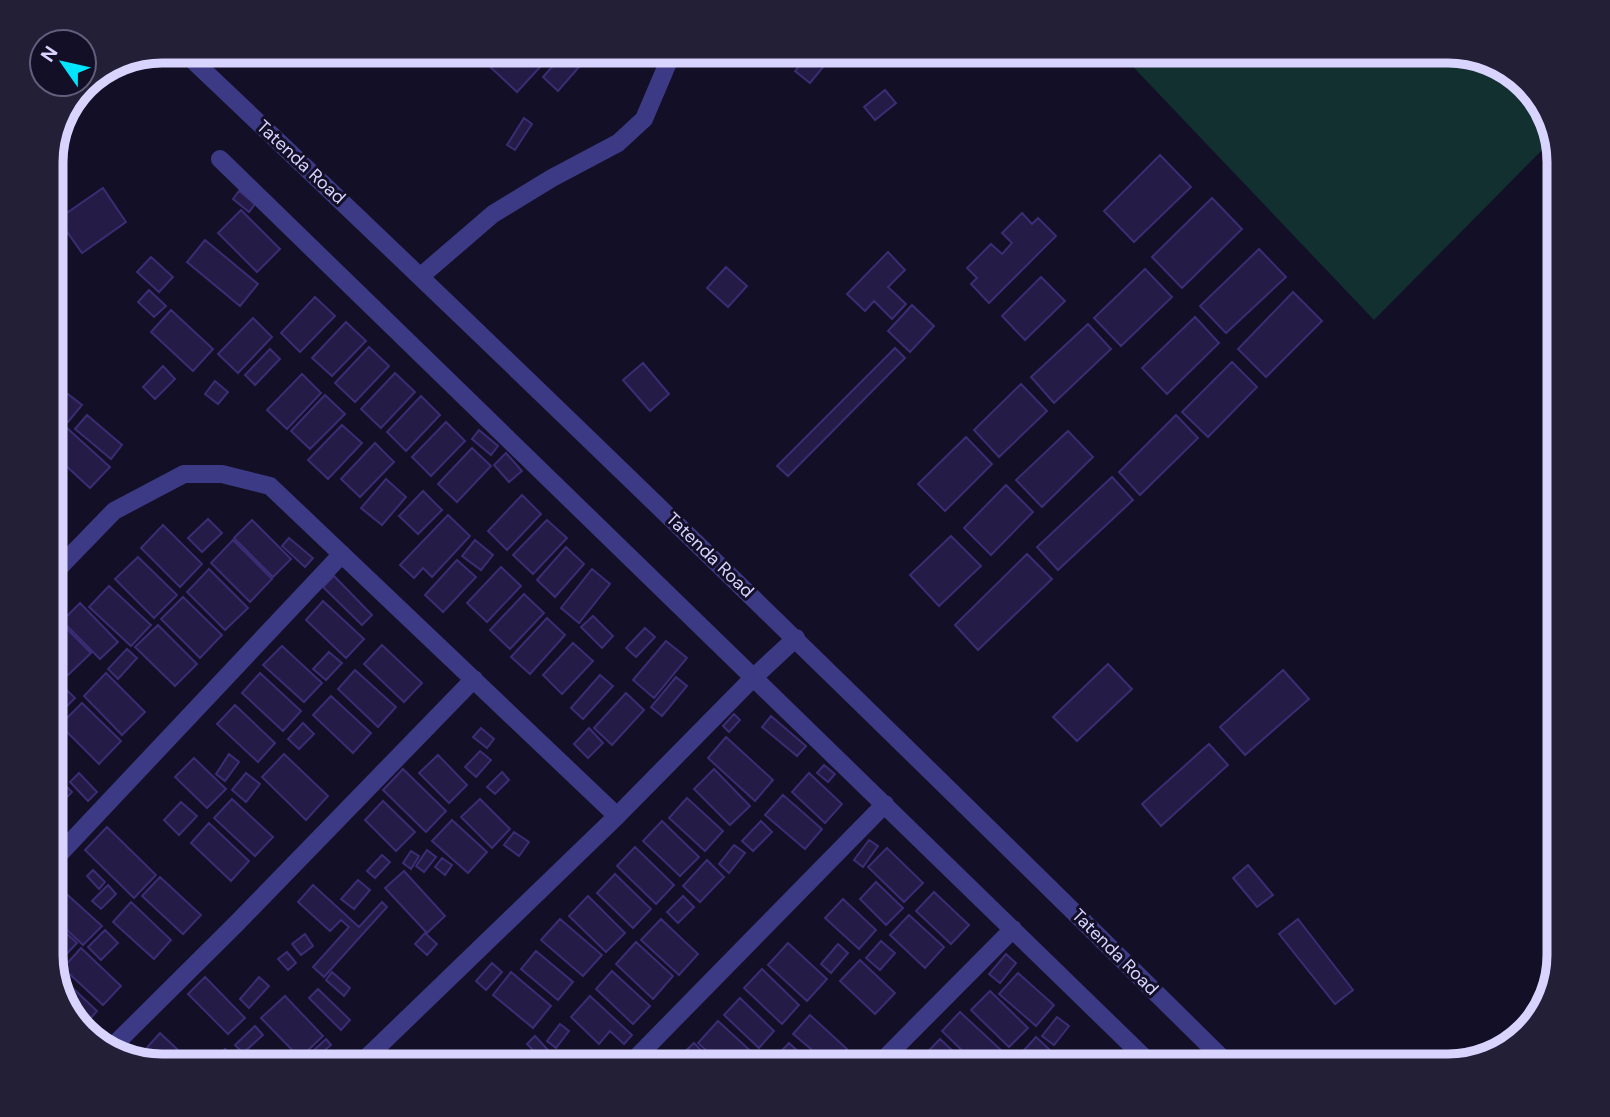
<svg xmlns="http://www.w3.org/2000/svg" width="1610" height="1117" font-family="'DM Sans',sans-serif">
<rect width="100%" height="100%" fill="#130f26"/>
<path fill="#12302f" d="M1118,51H1448L1510,70L1548,112L1554,138L1374,320Z"/>
<path fill="#241b47" stroke="#3b2d73" stroke-width="2" d="M473,51H524L541,66L517,92Z
M566,51H593L558,91L543,77Z
M809,54L824,66L810,83L795,71Z
M885,90L896,103L875,120L864,107Z
M524,118L532,124L515,150L507,145Z
M1160,155L1191,187L1134,242L1104,211Z
M103,188L126,222L82,253L58,219Z
M239,191L255,204L249,212L233,199Z
M1212,198L1242,229L1182,288L1152,257Z
M241,210L280,249L257,272L218,233Z
M1022,213L1032,224L1038,218L1056,236L989,303L971,284L977,278L967,268L991,244L1002,254L1012,243L1002,233Z
M205,240L258,284L240,306L187,262Z
M1259,249L1286,277L1226,333L1200,306Z
M888,252L905,270L888,287L906,304L892,319L874,301L865,311L847,294Z
M151,257L173,277L159,292L137,272Z
M726,267L747,286L728,307L707,288Z
M1145,269L1172,297L1121,346L1094,318Z
M1041,277L1065,301L1025,340L1002,316Z
M149,290L166,306L154,317L138,302Z
M1293,292L1322,321L1266,377L1238,349Z
M315,297L335,316L300,352L281,333Z
M912,305L934,326L910,352L888,331Z
M171,310L213,349L193,371L151,332Z
M1195,317L1219,343L1167,394L1142,368Z
M253,318L272,337L238,373L218,354Z
M346,322L366,341L332,376L312,358Z
M1088,324L1111,349L1054,403L1031,377Z
M369,347L389,366L355,402L335,383Z
M895,348L905,358L788,476L777,466Z
M270,349L280,359L255,385L245,375Z
M1232,362L1257,387L1208,437L1182,412Z
M643,363L669,394L650,411L623,380Z
M163,366L175,379L155,399L143,387Z
M395,373L415,392L381,428L361,409Z
M302,374L321,393L287,429L267,410Z
M51,381L82,405L68,422L51,408Z
M215,381L228,392L218,404L205,394Z
M1021,384L1047,411L999,457L974,430Z
M325,395L345,414L310,449L291,431Z
M421,396L440,415L406,451L387,432Z
M87,415L122,445L111,459L75,429Z
M1176,415L1198,438L1140,495L1119,472Z
M446,422L465,441L431,476L412,457Z
M342,425L362,443L328,479L308,460Z
M67,428L110,467L90,488L51,452V445Z
M479,430L498,446L491,455L472,439Z
M1068,431L1093,457L1042,507L1016,480Z
M966,437L992,464L945,511L918,484Z
M375,443L394,462L360,497L341,479Z
M472,448L491,466L457,502L438,484Z
M506,453L522,471L509,482L494,465Z
M1112,477L1133,500L1058,570L1037,547Z
M386,479L406,497L382,525L361,508Z
M1006,485L1033,512L991,555L964,528Z
M423,491L442,510L418,534L399,516Z
M522,495L541,514L507,550L488,531Z
M448,515L470,536L432,577L423,568L414,578L400,565Z
M208,519L222,533L202,552L188,538Z
M252,520L291,559L273,577L234,538Z
M547,520L567,538L533,574L513,555Z
M163,525L202,564L180,587L141,548Z
M951,536L981,566L939,606L910,575Z
M289,538L313,558L305,567L282,546Z
M233,540L272,579L250,602L211,563Z
M475,540L493,555L481,570L462,556Z
M566,547L584,564L555,597L537,580Z
M1027,554L1052,579L978,650L955,625Z
M138,557L177,595L154,618L115,579Z
M457,560L476,577L443,612L425,595Z
M501,567L521,586L487,622L467,603Z
M209,569L248,608L225,630L187,592Z
M592,569L610,584L579,623L561,608Z
M334,576L372,615L362,625L323,587Z
M109,586L151,625L131,646L89,607Z
M524,594L544,613L510,649L490,630Z
M183,597L222,635L200,658L161,619Z
M323,601L364,639L346,658L306,620Z
M80,603L118,642L100,659L62,621Z
M52,614L91,653L68,675L51,658Z
M593,616L613,636L602,648L581,627Z
M547,618L565,635L530,674L511,657Z
M158,625L197,664L175,686L135,647Z
M645,628L655,637L636,657L626,648Z
M666,641L687,658L654,698L633,680Z
M573,643L593,661L562,694L543,675Z
M382,645L422,683L404,702L364,664Z
M282,646L322,683L304,702L263,665Z
M127,649L137,658L118,679L108,669Z
M329,652L342,663L326,680L313,669Z
M1108,664L1132,689L1077,741L1053,717Z
M355,670L396,707L378,727L338,689Z
M1283,670L1309,699L1245,755L1220,727Z
M106,673L145,712L122,735L84,696Z
M260,673L301,711L283,731L242,693Z
M51,675L75,698L52,721L51,720Z
M600,675L613,686L583,719L571,708Z
M676,677L687,686L662,716L651,707Z
M626,693L644,710L612,745L594,728Z
M331,696L371,733L353,753L313,715Z
M82,703L121,741L99,764L60,725Z
M235,705L275,743L258,762L217,724Z
M734,714L740,720L729,732L723,726Z
M771,716L806,746L797,756L762,727Z
M303,723L314,734L299,749L288,739Z
M481,728L494,739L487,748L473,737Z
M589,728L603,743L588,758L574,744Z
M726,737L773,780L755,801L708,758Z
M1209,744L1228,765L1161,826L1142,804Z
M480,751L491,760L476,777L465,767Z
M229,754L239,762L225,781L216,774Z
M284,754L328,796L306,820L262,777Z
M438,755L467,785L449,803L419,773Z
M194,758L226,789L207,808L175,777Z
M824,765L835,774L828,782L817,773Z
M403,769L446,811L426,832L383,790Z
M714,769L750,806L730,825L694,789Z
M51,771L72,792L51,813Z
M502,772L509,780L495,794L487,787Z
M79,773L97,792L88,801L70,782Z
M246,773L260,784L246,802L232,790Z
M809,773L842,804L825,823L792,792Z
M783,795L822,829L805,849L765,815Z
M687,798L723,831L705,851L669,818Z
M232,799L273,837L255,856L214,818Z
M480,799L510,829L492,848L461,817Z
M383,801L415,832L396,851L365,820Z
M181,802L197,816L179,835L164,820Z
M452,820L487,852L468,873L432,841Z
M662,821L699,857L680,876L643,841Z
M761,821L772,832L753,851L742,841Z
M209,823L249,861L231,881L191,843Z
M107,827L156,875L134,898L85,850Z
M514,832L529,842L519,856L504,845Z
M869,840L878,846L863,867L854,860Z
M734,845L745,853L729,873L719,864Z
M635,847L674,885L656,904L617,866Z
M887,848L923,883L904,902L868,867Z
M427,850L436,857L424,872L416,866Z
M411,851L419,856L411,869L403,863Z
M382,855L390,862L375,878L367,871Z
M442,858L452,865L445,875L435,867Z
M707,860L724,877L700,902L683,886Z
M1248,865L1273,895L1257,907L1233,878Z
M93,870L105,882L99,889L87,876Z
M404,871L445,916L427,933L385,888Z
M615,874L651,909L633,928L597,893Z
M160,877L201,915L183,934L142,896Z
M358,880L370,890L354,909L341,899Z
M876,882L903,908L886,925L860,899Z
M108,885L116,894L101,909L92,901Z
M313,885L359,927L382,902L387,907L324,977L313,967L349,927L341,920L330,931L298,902Z
M61,889L102,926L83,945L51,915V899Z
M934,892L969,925L951,944L916,911Z
M588,896L625,933L606,952L569,916Z
M683,896L694,907L678,923L667,912Z
M843,899L876,930L859,949L825,918Z
M131,902L171,940L154,959L113,922Z
M909,915L944,947L925,968L890,935Z
M51,919L77,943L59,962L51,955Z
M560,919L602,955L583,976L541,940Z
M661,919L698,954L679,975L641,940Z
M1298,919L1353,990L1335,1004L1279,934Z
M105,930L118,943L101,960L88,947Z
M425,933L437,944L427,955L415,944Z
M305,934L313,946L301,955L292,944Z
M881,941L895,953L880,970L866,958Z
M636,942L673,976L653,999L616,964Z
M788,943L827,979L807,1001L768,965Z
M838,944L848,953L831,973L821,964Z
M81,948L121,986L103,1005L63,968Z
M536,951L573,982L558,1000L521,969Z
M287,952L296,963L288,970L278,959Z
M1006,954L1016,963L1000,983L989,974Z
M860,960L895,993L875,1014L840,981Z
M492,963L502,972L486,990L476,981Z
M762,969L799,1005L782,1024L744,988Z
M612,971L650,1006L633,1024L596,989Z
M332,972L350,988L344,996L326,980Z
M511,972L551,1006L533,1028L493,995Z
M57,973L97,1011L82,1028L65,1010L55,975Z
M1018,973L1054,1005L1036,1026L999,994Z
M205,977L245,1018L228,1034L188,994Z
M259,977L269,986L249,1008L240,999Z
M318,989L350,1020L341,1030L309,998Z
M990,991L1028,1028L1009,1047L971,1010Z
M285,996L323,1036L300,1058L261,1018Z
M590,996L632,1035L624,1044L610,1031L599,1044L571,1017Z
M740,998L774,1031L759,1048L724,1015Z
M960,1012L1002,1051L988,1066H978L942,1031Z
M810,1015L847,1049L831,1066L793,1034Z
M1057,1017L1069,1026L1054,1045L1042,1036Z
M718,1021L755,1055L745,1066H723L698,1043Z
M560,1024L569,1031L556,1048L547,1041Z
M255,1026L263,1035L243,1053L235,1045Z
M160,1033L194,1065L193,1066L159,1065L144,1051Z
M535,1036L548,1050L541,1058L527,1044Z
M1036,1037L1067,1066H1025L1017,1058Z
M326,1039L331,1045L318,1056L313,1051Z
M940,1039L969,1066H925L919,1061Z
M694,1043L716,1066H676L673,1063Z
M789,1043L814,1066H774L770,1063Z
M225,1049L244,1066H210Z"/>
<g fill="none" stroke-linecap="round" stroke-linejoin="round">
<path stroke="#3d3a85" stroke-width="18" d="M183,51C536,385 884,724 1230,1066
M220,159L1153,1066
M421,276L493,214L552,178L618,143L644,119L673,51
M51,576L114,511L184,474H222L270,486L617,816
M51,863L342,554
M109,1050L236,924L474,679
M631,1063L885,804
M358,1066L617,816L753,678L796,638
M877,1066L1013,929"/>
</g>
<g text-anchor="middle" dominant-baseline="central" stroke-width="6" stroke-linejoin="round" paint-order="stroke">
<g font-size="18" fill="#d9d4ff" stroke="#130f26">
<text transform="translate(301 162) rotate(43)">Tatenda Road</text>
<text transform="translate(710 555) rotate(44)">Tatenda Road</text>
<text transform="translate(1115 952) rotate(45)">Tatenda Road</text>
</g>
</g>
<path d="M0 0H1610V1117H0ZM162 63H1448A99 99 0 0 1 1547 162V955A99 99 0 0 1 1448 1054H162A99 99 0 0 1 63 955V162A99 99 0 0 1 162 63Z" fill="#231f37" fill-rule="evenodd"/>
<path fill="none" stroke="#d9d4ff" stroke-width="9" d="M162 63H1448A99 99 0 0 1 1547 162V955A99 99 0 0 1 1448 1054H162A99 99 0 0 1 63 955V162A99 99 0 0 1 162 63Z"/>
<g transform="translate(63 63) rotate(304)"><circle r="33" fill="#130f26" stroke="#625e7d" stroke-width="2"/>
<path d="M0-5L12 26L0 18L-12 26Z" fill="#00e5ff"/>
<text y="-10" font-size="19" font-weight="bold" text-anchor="middle" fill="#d9d4ff">N</text>
</g>
</svg>
